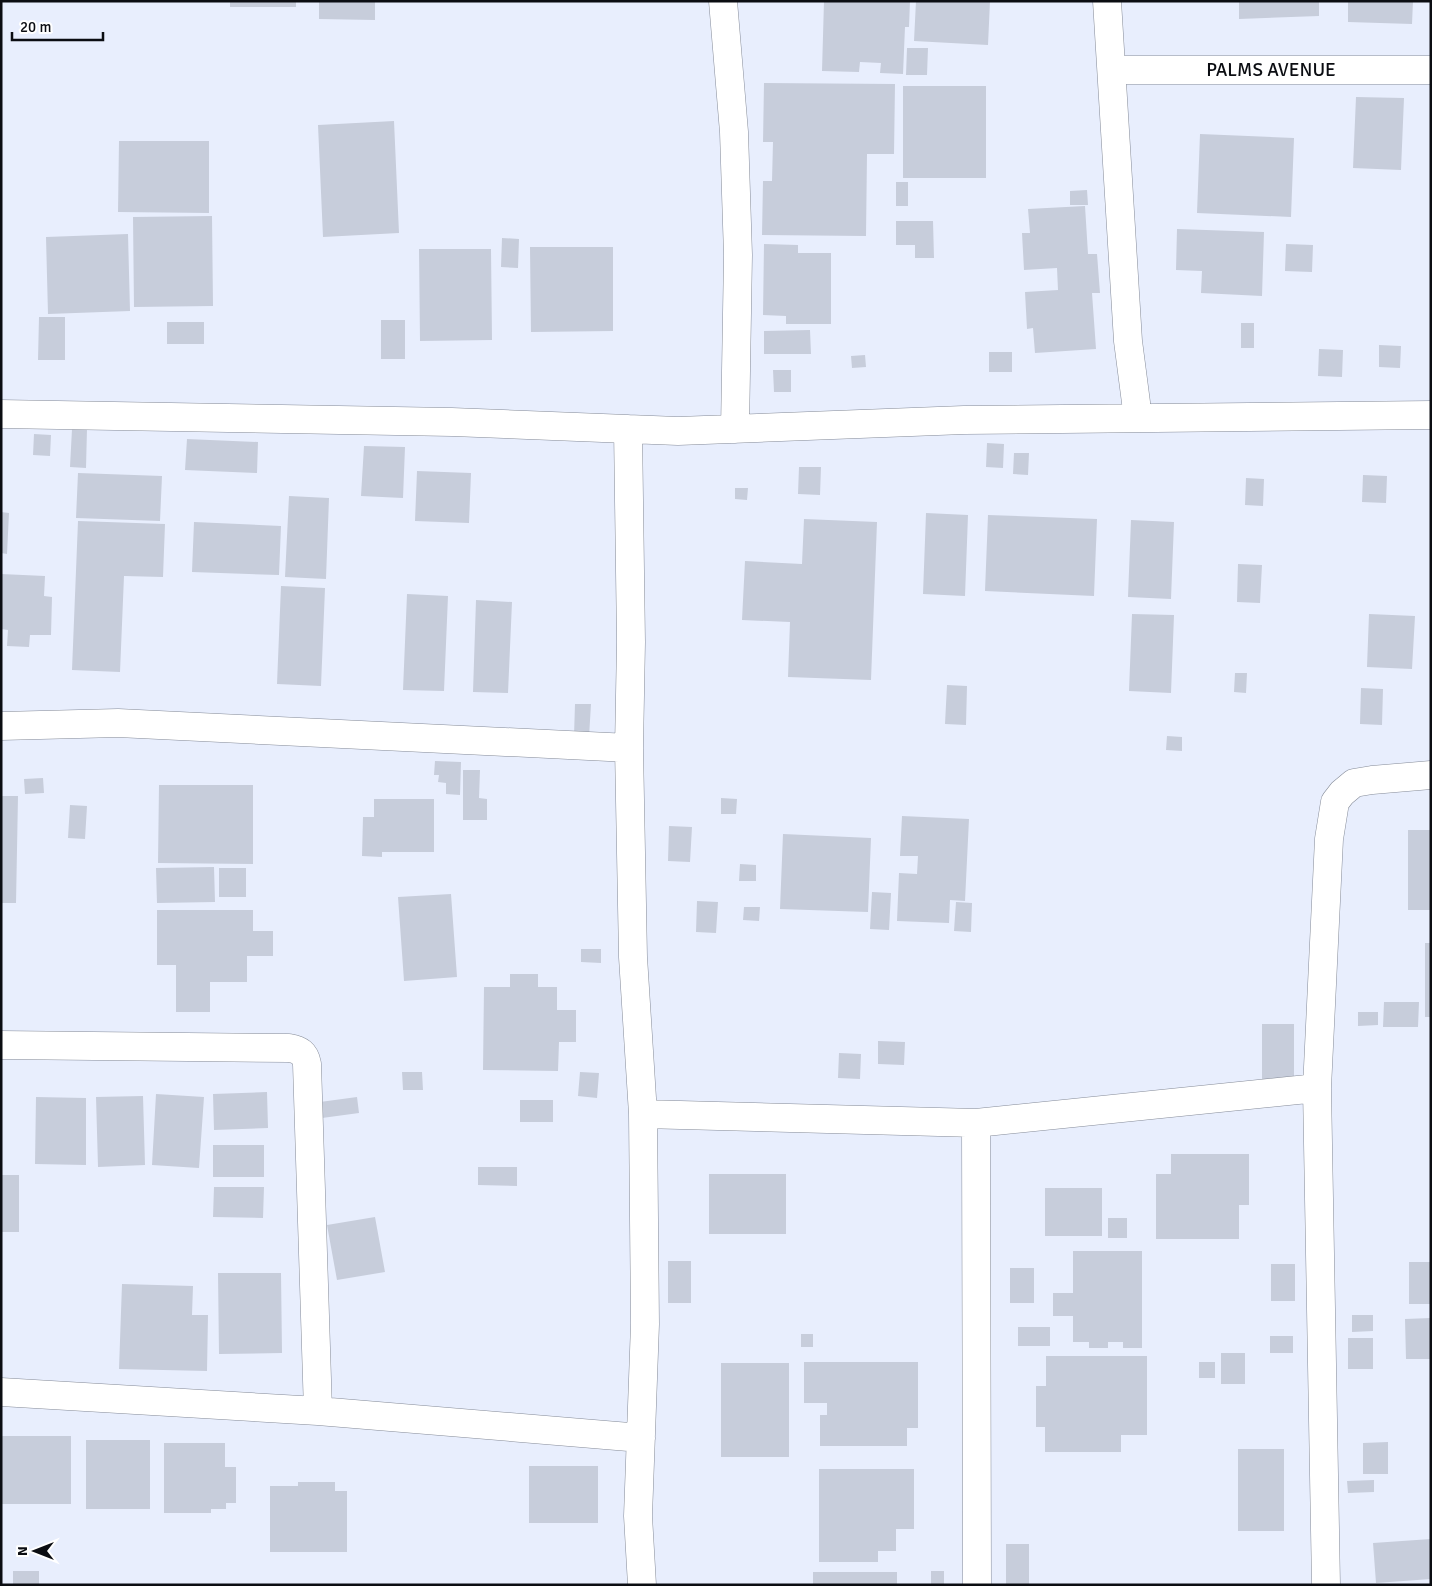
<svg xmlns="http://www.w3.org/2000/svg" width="1432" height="1586" font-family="Signika,sans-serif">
<rect width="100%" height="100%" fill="#e8eefd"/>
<path fill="#c7cddb" d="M230,1H296V7H230Z
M319,1H375V20L319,19Z
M824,1H910L909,27H905L903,74L880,73L881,63L860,62L859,72L822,71Z
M916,1H990L988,45L914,41Z
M1239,1H1319V16L1239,19Z
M1348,1H1413L1412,24L1348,22Z
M907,48H928L927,75H906Z
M764,83L895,84L894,154H867L866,236L762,235L763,181H772L773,142H763Z
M903,86H986V178H903Z
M1356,97L1404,98L1401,170L1353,168Z
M394,121L399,233L323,237L318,125Z
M1200,134L1294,138L1291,217L1197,213Z
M119,141H209V213L118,212Z
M896,182H908V206H896Z
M1087,190L1088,205H1070V191Z
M1085,206L1088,254H1097L1100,293H1092L1096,349L1035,353L1033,328L1027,329L1025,292L1058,290L1057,268L1024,270L1022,233H1030L1028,209Z
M212,216L213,306L134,307L133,217Z
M896,221H933L934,258H915V245H896Z
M1177,229L1264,232L1262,296L1201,293L1202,271L1176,270Z
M128,234L130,311L48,314L46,237Z
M502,238L519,239L518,268L501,267Z
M764,244L798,245V253H831V324H786V316L763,315Z
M1286,244L1313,245L1312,272L1285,271Z
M530,247H613V331L531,332Z
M419,249H491L492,340L420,341Z
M39,317H65V360H38Z
M381,320H405V359H381Z
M167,322H204V344H167Z
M1241,323H1254V348H1241Z
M810,330L811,354H764V331Z
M1379,345L1401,346L1400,368L1379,367Z
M1319,349L1343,350L1342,377L1318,376Z
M989,352H1012V372H989Z
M865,355L866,367L852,368L851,356Z
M773,370H791V392H774Z
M72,429H87L86,468L70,467Z
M34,434L51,435L50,456L33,455Z
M187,439L258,442L257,473L185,470Z
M987,443L1004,444L1003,468L986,467Z
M364,446L405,447L403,498L361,496Z
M1014,453H1029L1028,475L1013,474Z
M799,467H821L820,495L798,494Z
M417,471L471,473L469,523L415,521Z
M78,473L162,476L160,521L76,518Z
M1363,475L1387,476L1386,503L1362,502Z
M1246,478L1264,479L1263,506L1245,505Z
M735,488H748L747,500L735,499Z
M289,496L329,498L326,579L285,577Z
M1,512L9,513L7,554L1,553Z
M926,513L968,515L965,596L923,594Z
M988,515L1097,519L1094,596L985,591Z
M804,519L877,522L871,680L788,677L790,622L742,620L745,561L802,564Z
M1131,520L1174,522L1171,599L1128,597Z
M78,521L165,524L163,577L124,576L120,672L72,670Z
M194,522L281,526L279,575L192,572Z
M1238,564L1262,565L1260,603L1237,602Z
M1,574L45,576L44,596L52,597L51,635H30L29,647L7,646L8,630L1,629Z
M281,586L325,588L321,686L277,684Z
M407,594L448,596L444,691L403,690Z
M476,600L512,602L508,693L473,692Z
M1132,614L1174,615L1171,693L1129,691Z
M1369,614L1415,616L1412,669L1367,667Z
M1235,673H1247L1246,693L1234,692Z
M947,685L967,686L966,725L945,724Z
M1361,688L1383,689L1382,725L1360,724Z
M575,704H591L589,737L574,736Z
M1167,736L1182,737V751L1166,750Z
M435,761L461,762L460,795L446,794V783L438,782L439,775H434Z
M463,770H480L479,798L487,799V820H463Z
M43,778L44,793L25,794L24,779Z
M159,785H253V864L158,863Z
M1,796H18L16,903H1Z
M721,798L737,799L736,814H721Z
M374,799H434V852H382V857L362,856L363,817H374Z
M70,805L87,806L85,839L68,838Z
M902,816L969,819L965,901L950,900L949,923L897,921L899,873L917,874L918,856H900Z
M669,826L692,827L690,862L668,861Z
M1408,830H1431V910H1408Z
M783,834L871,838L868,912L780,909Z
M740,864L756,865V881H739Z
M214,867L215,902L157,903L156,868Z
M219,868H246V897H219Z
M872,892L891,893L889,930L870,929Z
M451,894L457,977L404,981L398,897Z
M697,901L718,902L716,933L696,932Z
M956,902L972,903L971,932L954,931Z
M744,907H760L759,921L743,920Z
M157,910H253V931H273V956H247V982H210V1012H176V965H157Z
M1425,943H1431V1017H1425Z
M581,949H601V963L581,962Z
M510,974H538V987H557V1010H576V1042H559L558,1071L483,1070L484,987H510Z
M1384,1002H1419L1418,1027H1383Z
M1358,1012H1378V1025L1358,1026Z
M1262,1024H1294V1082H1262Z
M878,1041L905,1042L904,1065L878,1064Z
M839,1053L861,1054L860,1079L838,1078Z
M402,1072H422L423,1090H403Z
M580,1072L599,1073L597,1098L578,1096Z
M267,1092L268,1128L214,1130L213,1094Z
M156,1094L204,1097L199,1168L152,1165Z
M143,1096L145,1165L98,1167L96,1097Z
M36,1097L86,1098V1165L35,1164Z
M357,1097L359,1113L322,1118L320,1102Z
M520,1100H553V1122H520Z
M213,1145H264V1177H213Z
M1171,1154H1249V1205H1239V1239H1156V1174H1171Z
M478,1167H517V1186L478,1185Z
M709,1174H786V1234H709Z
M1,1175H19V1232H1Z
M214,1187H264L263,1218L213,1217Z
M1045,1188H1102V1236H1045Z
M375,1217L385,1272L337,1280L327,1225Z
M1108,1218H1127V1238H1108Z
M1073,1251H1142V1348H1123V1342H1108V1348H1089V1342H1073V1316H1053V1293H1073Z
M668,1261H691V1303H668Z
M1409,1262H1431V1304H1409Z
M1271,1264H1295V1301H1271Z
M1010,1268H1034V1303H1010Z
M218,1273H281L282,1353L219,1354Z
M122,1284L193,1286L192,1315H208L207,1371L119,1369Z
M1352,1315H1373V1331L1352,1332Z
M1431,1318V1359H1406L1405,1319Z
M1018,1327H1050V1346H1018Z
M801,1334H813V1347H801Z
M1270,1336H1293V1353H1270Z
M1348,1338H1373V1369H1348Z
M1221,1353H1245V1384H1221Z
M1046,1356H1147V1435H1121V1452H1045V1427H1036V1386H1046Z
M804,1362H918V1428H907V1446H820V1415H827V1403H804Z
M1199,1362H1215V1378H1199Z
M721,1363H789V1457H721Z
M1,1436H71V1504H1Z
M86,1440H150V1509H86Z
M1388,1442V1474H1363V1443Z
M164,1443H225V1467H236V1503H226V1509H211V1513H164Z
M1238,1449H1284V1531H1238Z
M529,1466H598V1523H529Z
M819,1469H914V1529H896V1551H878V1562H819Z
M1374,1480V1492L1348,1493L1347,1481Z
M298,1482H335V1491H347V1552H270V1486H298Z
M1431,1539V1579L1376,1583L1373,1543Z
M1006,1544H1029V1585H1006Z
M13,1571H39V1585H13Z
M931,1571H944V1585H931Z
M813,1572H897V1585H813Z"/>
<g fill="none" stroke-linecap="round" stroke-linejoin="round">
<g stroke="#858b98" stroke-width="29">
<path id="minor" d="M723,1L734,132L738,255L735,429
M1107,1L1128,341L1138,418
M1112,70H1431
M1,414L452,422L678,431L964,420L1431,415
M628,429L631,642L629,748L633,957L643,1114L645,1324L638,1516L642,1585
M1,726L118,723L629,748
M1,1045L289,1048C300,1050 305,1053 307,1064L318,1411
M643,1114L976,1123
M1,1392L318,1411L641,1438
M977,1585L976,1123L1317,1088
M1326,1585L1317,1088L1329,839L1335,802L1342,793L1354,783L1372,780L1431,775"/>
</g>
<use href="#minor" stroke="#fff" stroke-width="28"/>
</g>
<g text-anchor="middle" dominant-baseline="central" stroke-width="4" stroke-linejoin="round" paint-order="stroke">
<g font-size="19" fill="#0b0d12" stroke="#fff">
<text x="1271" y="70">PALMS AVENUE</text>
</g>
</g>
<rect width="1432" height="1586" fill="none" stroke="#0b0d12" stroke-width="5"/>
<g transform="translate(35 1551) rotate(270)" stroke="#ffffff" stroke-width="4" paint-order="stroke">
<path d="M0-4L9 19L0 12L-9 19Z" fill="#0b0d12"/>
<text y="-8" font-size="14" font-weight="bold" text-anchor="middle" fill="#0b0d12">N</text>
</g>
<path d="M12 32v8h91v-8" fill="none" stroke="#0b0d12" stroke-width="2.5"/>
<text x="20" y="32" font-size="15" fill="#0b0d12" stroke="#ffffff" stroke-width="4" paint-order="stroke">20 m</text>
</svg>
